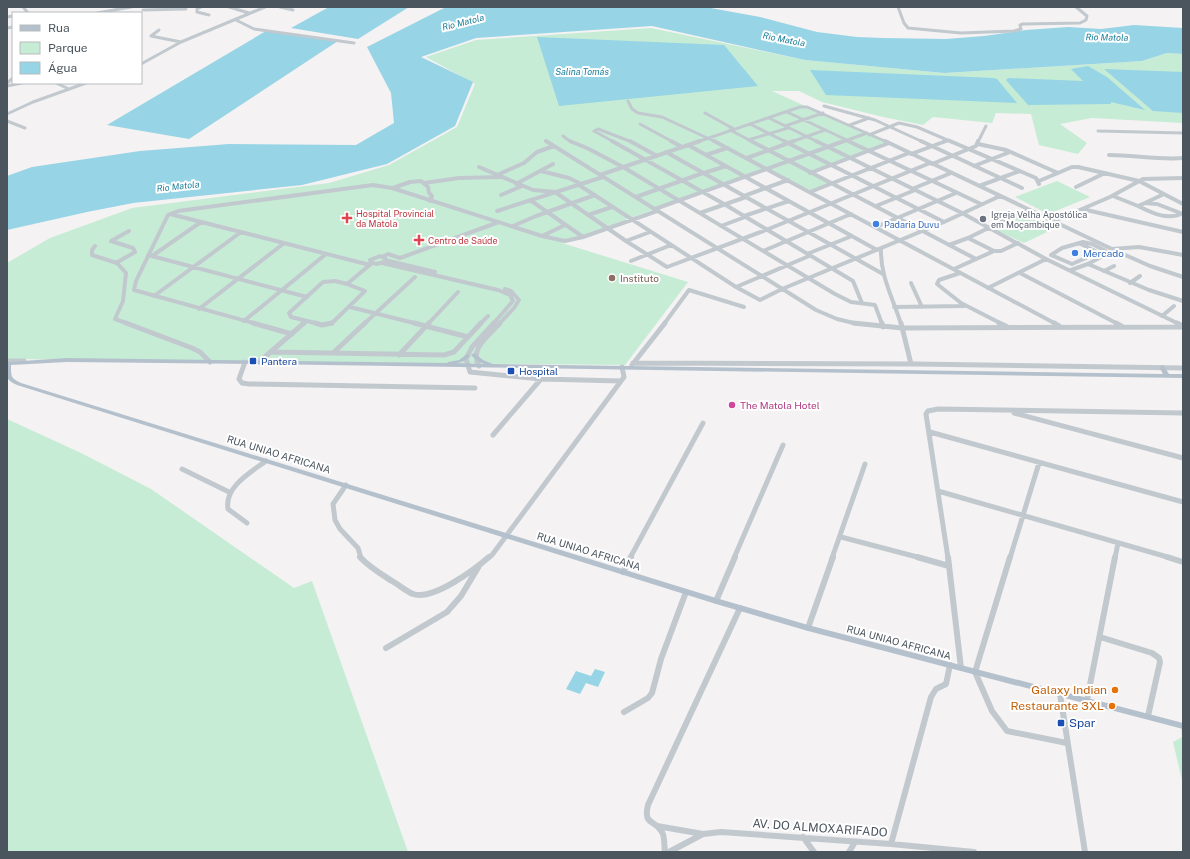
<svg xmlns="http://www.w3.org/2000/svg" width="1190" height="859" font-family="'Public Sans',sans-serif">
<rect width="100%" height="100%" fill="#f4f2f2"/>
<path fill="#c6ecd5" d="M651,28L805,60L944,73L1142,61L1167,53L1183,54V123L1092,118L1060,124L1087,143L1078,154L1039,145L1031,114L996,113L992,123L933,117L923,125L883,117L822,102L799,91H772L887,143L812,173L831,184L812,191L765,169L562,243L688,282L625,365L7,359V263L50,238L132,208L329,183L389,165L457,127L475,84L426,57L476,40Z
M1057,181L1090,197L1048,214L1015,197Z
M1029,212L1060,226L1024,243L992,228Z
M7,419L81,453L151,489L294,588L312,581L408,852H7Z
M1181,727L1183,728V784L1173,742L1182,737Z"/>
<path fill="#97d4e5" d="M329,7H409L358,39L291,28Z
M446,7H705L760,17L817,32L857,37L883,38L946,39L984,36L1026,30L1068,27L1101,29L1134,25L1183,28V54L1167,53L1142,61L944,73L805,60L652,26L476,38L421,57L473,82L455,126L387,164L302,185L133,203L87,212L7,230V176L32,167L140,151L229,144L356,145L394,123L391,93L367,47Z
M266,31L338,41L189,139L107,125Z
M537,37L724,45L758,86L559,106Z
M1088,66L1107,77L1145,110L1111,102V104L1028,105L1006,80L1008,78L1083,81L1071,69Z
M1104,69L1183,72V113L1153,111Z
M810,70L993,78L997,79L1017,103L826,95Z
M595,669L605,672L598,687L586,683L580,694L566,689L576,671L591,676Z"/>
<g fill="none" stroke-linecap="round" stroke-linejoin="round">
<path stroke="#c1c9cf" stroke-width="3" d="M23,7L28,13
M201,7L197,9V12L209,15
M229,7L249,13
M280,7L293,10
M898,7L904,23L908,28L961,33L1014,31L1021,29L1020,25L1023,24L1080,23L1086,20L1087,16L1076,7
M143,10L186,9
M97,13L131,7
M7,17L13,16
M236,20L254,29L354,43
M7,28L13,27
M159,30L151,36L181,42
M141,64L181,42L265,7
M7,83L13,78
M56,83L69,89
M7,86L22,83
M628,101L632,109L638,113L662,117L716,142
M824,106L875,120L923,142
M787,112L851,142
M705,113L734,129
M7,114L33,102L86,83
M769,118L818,142
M7,121L25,128
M640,124L673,142
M750,124L786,142
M850,125L869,118
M785,126L823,113
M730,130L753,142
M1098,131L1183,133
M869,135L899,123L917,127L952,142
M563,136L571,142
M748,140L788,128
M546,141L548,142
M614,142L594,131L598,129L632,142
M697,142L800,107H807L887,142
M791,142L825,130
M842,142L867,133
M943,142L949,140
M978,142L986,126"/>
<path stroke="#c1c9cf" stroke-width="4" d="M546,141L816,310L837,319L858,324
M570,141L589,149L623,167L835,294L851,302L875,305L882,324
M612,141L724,204L853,281L862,303
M630,141L657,156
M671,141L682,147
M714,141L1056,324
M751,141L976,259
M784,141L944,222
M816,141L962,213L1046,259L1179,324
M848,141L981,204
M885,141L1114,250L1150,266L1183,277
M921,141L1022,188
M950,141L1036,178L1039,184
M978,144L1006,150L1058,173
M688,145L877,250
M666,152L883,274
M911,154L946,141
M706,155L727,148
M1109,155C1134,155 1158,160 1183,158
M747,158L794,141
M932,164L976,146L978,141
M974,166L1010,152
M479,167L533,190L555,192L626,241L667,267L766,230L930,163
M541,171L569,178L581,184
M704,173L726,166
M810,173L889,143
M497,175L524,163L537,152L554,146
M600,175L700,141
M1039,181L1072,167H1078L1139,181L1183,204
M424,183L459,178L500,177
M516,184L553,164
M579,185L736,287L760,300L782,289L944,222L1000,196
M979,186L1020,171
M1076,187L1105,173
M393,188L410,182L421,181L428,187L429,193L432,196L430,201
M912,189L951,173
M810,192L909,153
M1164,194L1145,203L1157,204L1183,214
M501,195L522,186
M744,196L788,180
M1113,196L1138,206
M636,197L703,173
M530,200L583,237
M1145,203L1138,206C1152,213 1168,221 1183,213
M876,206L915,190
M655,209L844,141
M1082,209L1183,232
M497,211L603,177
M700,213L746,197
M170,214L370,265
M588,215L612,207
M744,216L789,201
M1054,221L1110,197L1143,179L1183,178
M513,226L536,216L595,195
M721,226L745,217
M876,227L956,193
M542,236L565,225
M968,238L1027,209
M626,241L650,232
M1083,242L1092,244L1104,250L1072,264L1051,255L1062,248Z
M1079,243L1097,252
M949,245L968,238L994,251
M95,246L92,250V255L117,263L126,273L123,301L115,319L129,324
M881,248C880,276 893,298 901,324
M1112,249L1139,247L1183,255
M1104,250L1109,253
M763,251L851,214
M807,254L852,236
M148,255L307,297
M152,256L201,222
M380,256L385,258L384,262L376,264L371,262L370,260Z
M382,257L388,254L400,258L499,222
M385,260L435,272
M631,261L671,245
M116,263L135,252L133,248L111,241L129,231
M382,263L498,290L510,295L513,301L493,324
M1088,264L1110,252
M954,269L994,251H1001L1018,243
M1071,270L1088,264L1149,290L1183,301
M1104,271L1114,266
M960,273L939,280L937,284L961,303L1002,324
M1020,273L1118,324
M911,283L922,307
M1130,283L1140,276
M347,284L372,263
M736,287L809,256
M988,288L1046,259
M154,296L241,232
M350,307L418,324
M894,307L965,306
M199,309L283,244
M1162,316L1174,306
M244,321L326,254
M257,324L134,290L136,281L168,215L178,211L373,185L392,188L542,236L565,241L583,237L657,211
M303,324L307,321
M319,324L291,317L289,313L323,282L335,281L347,284
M329,324H331L365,291L347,284
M364,324L415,277
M428,324L458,292
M480,324L488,316
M499,324L514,308L519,300L511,291L505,289
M664,324L689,290L744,307"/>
<path stroke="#c1c9cf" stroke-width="5" d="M126,323L192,348L200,352L210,362
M253,323L292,334
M315,323L322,325L332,323
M414,323L468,337
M494,323L472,347L466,359L470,372L541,379L621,381
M853,323L902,328L1183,327
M882,323L883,327
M901,323L911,364
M999,323L1006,326
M1054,323L1059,326
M1116,323L1123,327
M1177,323L1183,326
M271,352L444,355L454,352L481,323
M333,353L365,323
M399,355L429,323
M7,361H24
M245,362L239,379L242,383L249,384L475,388
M259,362L304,323
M633,363L916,364L1183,368
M632,365L665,323
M479,366C469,348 489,336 500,323
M1014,413L1183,458
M930,432L1183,502
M493,435L541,379
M182,469L229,492
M346,485L333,504L335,520L340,529L358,548L361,558
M938,491L1171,558
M247,523L228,509C224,487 251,472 266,461
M841,537L921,558
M488,558L492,555L624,377L622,367
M630,558L703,423
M734,558L783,445
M832,558L865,464
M948,558L926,414L928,411L938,409L1183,413
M1010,558L1039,463
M1115,558L1118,543"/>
<path stroke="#c1c9cf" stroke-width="6" d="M360,557C369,567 381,574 392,581C399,585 406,591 413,594C433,601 475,569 489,557
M917,557L949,566
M948,557L961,668
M1010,557L975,672L992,711L1007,731L1067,743
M1167,557L1183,562
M623,572L631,557
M716,601L735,557
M808,628L833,557
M1100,637L1152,653L1159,658L1160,662L1148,716
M386,648L447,612L461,596L479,566
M1060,694L1085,852
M1087,700L1115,557
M624,712L648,698L652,693L661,659L686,592
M657,826L703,834
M803,837L814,852
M891,844L931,697L936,689L946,684L950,665
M665,852C664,846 665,837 662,832C655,819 643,826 648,805L740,608
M669,852L703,834L721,832L891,844L974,852
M849,852L855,842"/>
<path fill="#b4c1cd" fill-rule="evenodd" d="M474,353L483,360L493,364L1163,374L1159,367L1162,365L1164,366L1169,374H1183V378L259,364L67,362L11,365C11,377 11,378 21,383L716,598L808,625L1183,723V729L808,631L716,604L17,385C4,379 7,376 7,362L67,358L447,363L448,362L459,360L467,354L469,355L470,356C466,360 463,362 457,363L484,364L479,362L472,356L471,355Z"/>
</g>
<g fill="#e0444e" stroke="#fff" stroke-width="1.5">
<path d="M345 212h4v4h4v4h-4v4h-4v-4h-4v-4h4z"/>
<path d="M417 234h4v4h4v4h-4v4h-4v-4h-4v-4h4z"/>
</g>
<circle fill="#6b7280" stroke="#fff" stroke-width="1.5" cx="983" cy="219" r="4"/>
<g fill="#3f7fe0" stroke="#fff" stroke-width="1.5">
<circle cx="876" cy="224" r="4"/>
<circle cx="1075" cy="253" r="4"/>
</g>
<circle fill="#8d6e63" stroke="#fff" stroke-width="1.5" cx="612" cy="278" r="4"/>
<g fill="#1a4fb4" stroke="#fff" stroke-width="1.5">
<rect x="249" y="357" width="8" height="8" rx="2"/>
<rect x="507" y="367" width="8" height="8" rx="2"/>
<rect x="1057" y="719" width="8" height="8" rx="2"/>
</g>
<circle fill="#d1479c" stroke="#fff" stroke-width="1.5" cx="732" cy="405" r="4"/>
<g fill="#e8710a" stroke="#fff" stroke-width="1.5">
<circle cx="1115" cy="690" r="4"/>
<circle cx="1112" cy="706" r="4"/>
</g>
<g text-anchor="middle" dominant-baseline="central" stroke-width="4" stroke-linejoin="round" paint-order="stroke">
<g font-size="9" font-style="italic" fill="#1a7f9a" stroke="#fff">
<text transform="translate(463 22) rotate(-14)">Rio Matola</text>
<text transform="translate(1107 37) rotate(1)">Rio Matola</text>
<text transform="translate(784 39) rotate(11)">Rio Matola</text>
<text x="582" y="71">Salina Tomás</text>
<text transform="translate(178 186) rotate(-6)">Rio Matola</text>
</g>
<g font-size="9" fill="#be3a42" stroke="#fff" text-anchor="start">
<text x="356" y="213">Hospital Provincial<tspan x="356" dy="10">da Matola</tspan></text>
<text x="428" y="240">Centro de Saúde</text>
</g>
<g font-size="9" fill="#5b616d" stroke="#fff" text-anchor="start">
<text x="991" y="214">Igreja Velha Apostólica<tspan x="991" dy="10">em Moçambique</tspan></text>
</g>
<g font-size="9" fill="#366cbe" stroke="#fff" text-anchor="start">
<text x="884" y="224">Padaria Duvu</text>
</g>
<g font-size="10" fill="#366cbe" stroke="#fff" text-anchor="start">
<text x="1083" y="253">Mercado</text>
</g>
<g font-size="10" fill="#785e54" stroke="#fff" text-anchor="start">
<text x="620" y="278">Instituto</text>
</g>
<g font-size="10" fill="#164399" stroke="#fff" text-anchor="start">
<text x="261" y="361">Pantera</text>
<text x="519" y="371">Hospital</text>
</g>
<g font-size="10" fill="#b23c85" stroke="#fff" text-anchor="start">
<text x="740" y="405">The Matola Hotel</text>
</g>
<g font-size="10" fill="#4b555e" stroke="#fff">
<text transform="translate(279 454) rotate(17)">RUA UNIAO AFRICANA</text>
<text transform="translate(589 551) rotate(17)">RUA UNIAO AFRICANA</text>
<text transform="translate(899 642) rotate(15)">RUA UNIAO AFRICANA</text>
</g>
<g font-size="12" fill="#c56008" stroke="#fff" text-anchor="end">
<text x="1107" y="690">Galaxy Indian</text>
<text x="1104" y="706">Restaurante 3XL</text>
</g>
<g font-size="12" fill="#164399" stroke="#fff" text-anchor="start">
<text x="1069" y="723">Spar</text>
</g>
<g font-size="12" fill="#4b555e" stroke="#fff">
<text transform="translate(820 828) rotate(4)">AV. DO ALMOXARIFADO</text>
</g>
</g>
<rect width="1190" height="859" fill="none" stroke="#4b555e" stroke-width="16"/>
<rect x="12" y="12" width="130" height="72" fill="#ffffff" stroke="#b7bbbf"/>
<rect x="20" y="25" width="20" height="6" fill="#b4c1cd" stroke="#b7bbbf"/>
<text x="48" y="32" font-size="12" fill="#4b555e">Rua</text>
<rect x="20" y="42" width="20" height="12" fill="#c6ecd5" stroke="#b7bbbf"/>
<text x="48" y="52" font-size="12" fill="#4b555e">Parque</text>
<rect x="20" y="62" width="20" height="12" fill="#97d4e5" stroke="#b7bbbf"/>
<text x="48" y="72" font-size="12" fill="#4b555e">Água</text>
</svg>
